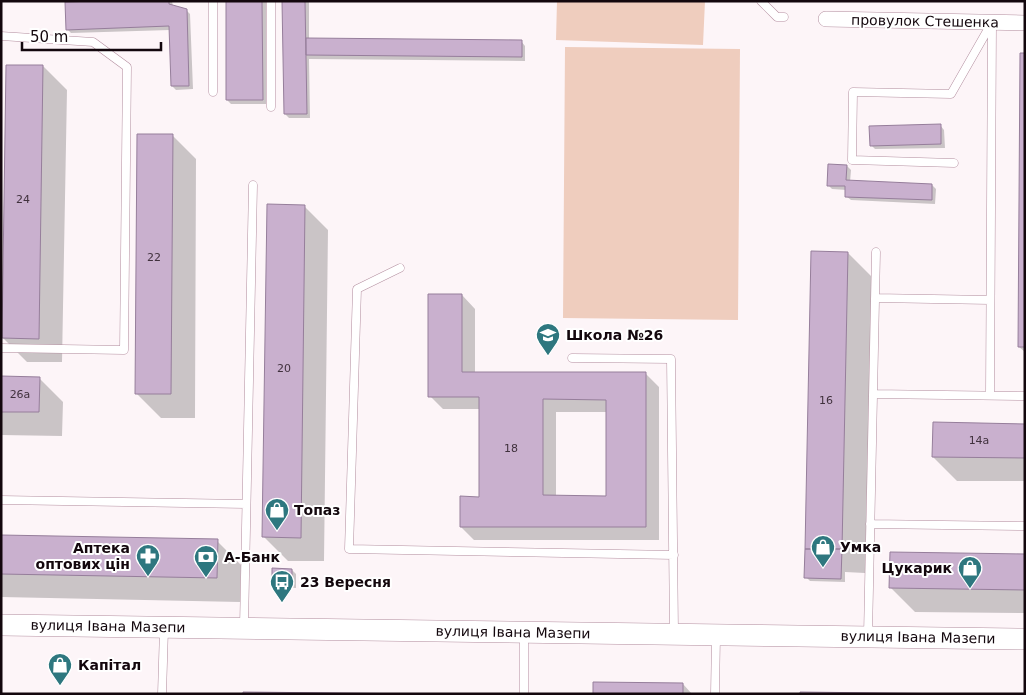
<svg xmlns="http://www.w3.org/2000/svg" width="1026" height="695" font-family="'DejaVu Sans',sans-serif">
<rect width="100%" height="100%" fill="#fdf5f8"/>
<path fill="#efcdbe" d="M557,1H705L703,45L556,40Z
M565,47L740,49L738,320L563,318Z"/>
<path fill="#0003" fill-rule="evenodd" d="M136,1H172L173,7L186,10L190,14L193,89L176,90L172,86L170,30L71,33L67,29Z
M227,1H266V104H231L227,100Z
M283,1H309V39L521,41L525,46V61L309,59L310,118H289L285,114Z
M1025,55V352L1019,347Z
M43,66L67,90L62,362H27L3,338Z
M940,125L944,130L945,148L875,149L871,145Z
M172,135L196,159L195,418H161L137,394Z
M847,166L851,170L850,182L932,185L936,189L935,204L851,200L846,196L847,190L832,189L828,185Z
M304,206L328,230L324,561H288L264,537Z
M848,253L872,277L865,573L845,572V582L810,581L806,577Z
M462,295L475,309V373H645L659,387V540H474L461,527L480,498V409H443L430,396ZM556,412H608L607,497H556Z
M1,378H39L63,402L62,436L1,435Z
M1025,425V481H957L933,457Z
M1,536L217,541L241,565L240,602L1,597Z
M1025,555V613L915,612L891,588Z
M292,570L296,574V588L277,587L273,583Z
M683,684L692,694H594Z"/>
<path fill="#c9b0ce" stroke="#967e9b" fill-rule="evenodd" d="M94,1H169V4L187,9L189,86H171L169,26L66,30L65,2Z
M226,1H262L263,100H226Z
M282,1H305L307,114H284Z
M306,38L522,40V57L306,55Z
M1020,53H1025V347H1018Z
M6,65H43L39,339L2,338Z
M941,124V144L870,146L869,126Z
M137,134H173L171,394H135Z
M828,164L847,165L846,180L932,184V200L845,197V186H827Z
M267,204L305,205L301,538L262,537Z
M811,251L848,252L842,549H805Z
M428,294H462V372H646V527H460V496L479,497V397H428ZM543,399L606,400V496L543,495Z
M1,376L40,377L39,412H1Z
M933,422L1025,424V458L932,457Z
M1,535L218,539L217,578L1,574Z
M805,549H842L841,579L804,578Z
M890,552L1025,554V590L889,588Z
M272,568L292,569V584H272Z
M593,682L683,683V694H593Z
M243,692L428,694H243Z
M800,692L963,694H800Z"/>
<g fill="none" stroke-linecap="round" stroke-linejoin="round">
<g stroke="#b38e9f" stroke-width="9">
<path id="lane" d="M213,1V92
M761,1L777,17H784
M1,36L93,42L127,67L124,350L1,348
M271,107V1
M954,163L852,160L853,92L951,94L991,24
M400,268L357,289L349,549L674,555
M875,298L990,300
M572,358L671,359L674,632
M873,394L1025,396
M990,395L992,23
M1,500L246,504
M870,524L1025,526
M244,626L253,185
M868,635L876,252
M162,694L164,629
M524,694V633
M715,694L716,636"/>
</g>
<g stroke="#b38e9f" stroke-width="16">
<path id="street" d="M826,19L1025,23"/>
</g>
<g stroke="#b38e9f" stroke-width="22">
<path id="secondary" d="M1,625L1025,639"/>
</g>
<use href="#lane" stroke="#fff" stroke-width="8"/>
<use href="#street" stroke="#fff" stroke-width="15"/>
<use href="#secondary" stroke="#fff" stroke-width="21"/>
</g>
<defs>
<g id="school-pin" transform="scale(1.25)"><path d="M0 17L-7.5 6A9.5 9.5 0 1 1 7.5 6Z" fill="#2e777f" stroke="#fff"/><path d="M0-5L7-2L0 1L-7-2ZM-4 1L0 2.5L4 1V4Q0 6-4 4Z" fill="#fff"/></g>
<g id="shop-pin" transform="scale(1.25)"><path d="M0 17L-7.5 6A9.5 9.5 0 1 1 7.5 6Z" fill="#2e777f" stroke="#fff"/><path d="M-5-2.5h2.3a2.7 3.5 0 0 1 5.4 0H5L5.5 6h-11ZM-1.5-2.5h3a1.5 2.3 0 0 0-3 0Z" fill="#fff"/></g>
<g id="pharmacy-pin" transform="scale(1.25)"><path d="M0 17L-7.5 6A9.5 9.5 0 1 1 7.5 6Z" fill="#2e777f" stroke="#fff"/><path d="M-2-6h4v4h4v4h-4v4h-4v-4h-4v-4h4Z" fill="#fff"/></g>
<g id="bank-pin" transform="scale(1.25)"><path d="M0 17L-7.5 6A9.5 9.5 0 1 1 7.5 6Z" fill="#2e777f" stroke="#fff"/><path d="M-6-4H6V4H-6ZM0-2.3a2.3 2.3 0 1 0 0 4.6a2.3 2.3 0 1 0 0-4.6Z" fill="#fff"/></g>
<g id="bus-pin" transform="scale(1.25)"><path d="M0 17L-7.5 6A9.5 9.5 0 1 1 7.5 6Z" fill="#2e777f" stroke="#fff"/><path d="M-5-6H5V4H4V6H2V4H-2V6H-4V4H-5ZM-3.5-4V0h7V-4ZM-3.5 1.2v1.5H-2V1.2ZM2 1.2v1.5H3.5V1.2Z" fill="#fff"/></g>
</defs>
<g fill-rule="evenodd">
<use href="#school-pin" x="548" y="335"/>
<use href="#shop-pin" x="277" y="510"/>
<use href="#shop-pin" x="823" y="547"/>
<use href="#pharmacy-pin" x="148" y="556"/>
<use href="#bank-pin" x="206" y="557"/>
<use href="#shop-pin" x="970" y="568"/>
<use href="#bus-pin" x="282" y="582"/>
<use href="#shop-pin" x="60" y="665"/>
</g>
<g text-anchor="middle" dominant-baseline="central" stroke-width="4" stroke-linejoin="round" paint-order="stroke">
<g font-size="11" fill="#40313d">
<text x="23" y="199">24</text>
<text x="154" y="257">22</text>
<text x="284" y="368">20</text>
<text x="20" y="394">26а</text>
<text x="826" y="400">16</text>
<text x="979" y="440">14а</text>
<text x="511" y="448">18</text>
</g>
<g font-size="14" fill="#13070d" stroke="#fff">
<text transform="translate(925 21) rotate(1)">провулок Стешенка</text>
<text transform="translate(108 626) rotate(1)">вулиця Івана Мазепи</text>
<text transform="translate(513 632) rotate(1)">вулиця Івана Мазепи</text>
<text transform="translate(918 637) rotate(1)">вулиця Івана Мазепи</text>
</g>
<g font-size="14" font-weight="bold" fill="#13070d" stroke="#fff" text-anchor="start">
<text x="566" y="335">Школа №26</text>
<text x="294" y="510">Топаз</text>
<text x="840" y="547">Умка</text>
<text x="130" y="548" text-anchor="end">Аптека<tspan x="130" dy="16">оптових цін</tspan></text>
<text x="224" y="557">А-Банк</text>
<text x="952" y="568" text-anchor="end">Цукарик</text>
<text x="300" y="582">23 Вересня</text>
<text x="78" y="665">Капітал</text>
</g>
</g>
<rect width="1026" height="695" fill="none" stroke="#13070d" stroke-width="5"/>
<path d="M22 42v8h139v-8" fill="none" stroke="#13070d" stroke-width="2.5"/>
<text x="30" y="42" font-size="15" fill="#13070d" stroke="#ffffff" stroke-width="4" paint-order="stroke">50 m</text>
</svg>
